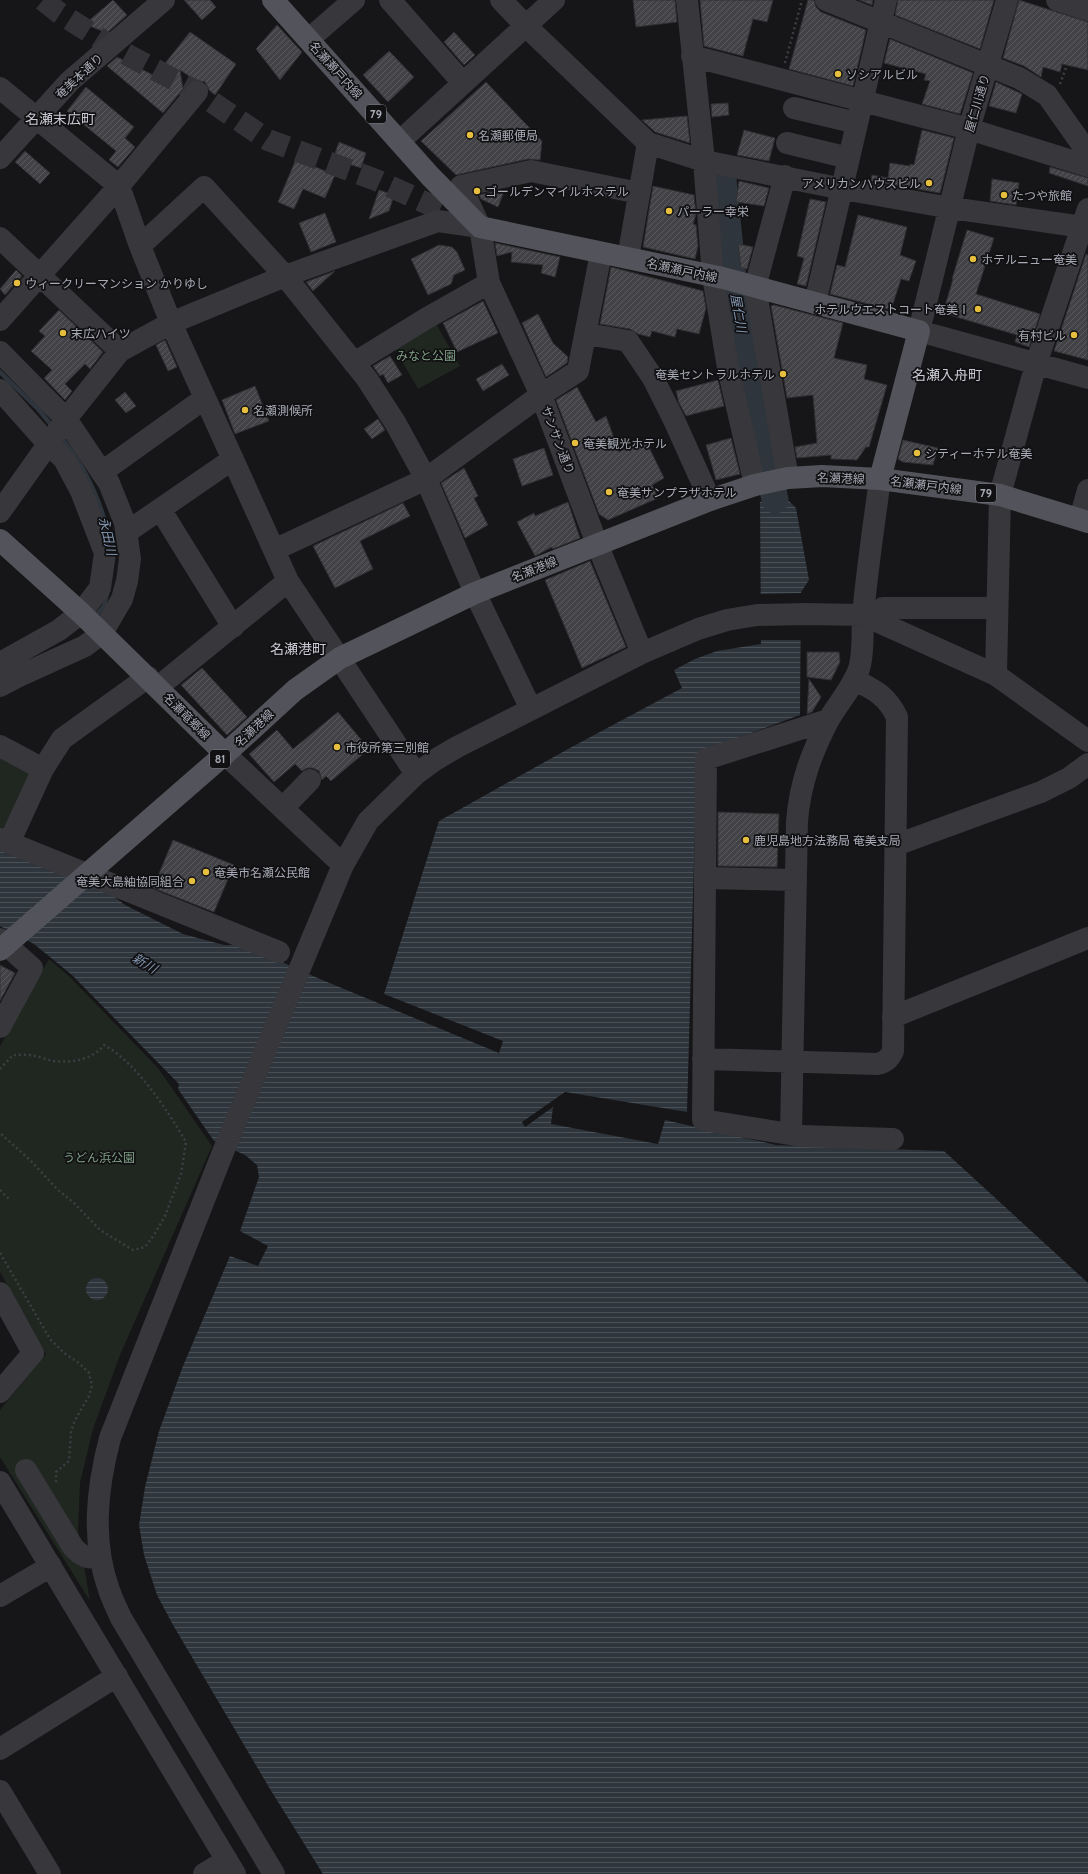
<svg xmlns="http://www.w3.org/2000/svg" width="1088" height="1874" font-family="Cabin,'Noto Sans JP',sans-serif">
<defs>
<pattern id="water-rules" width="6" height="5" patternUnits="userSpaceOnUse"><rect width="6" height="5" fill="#2e353c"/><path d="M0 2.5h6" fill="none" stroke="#495056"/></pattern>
<pattern id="building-hatch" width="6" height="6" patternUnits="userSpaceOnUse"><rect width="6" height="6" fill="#424247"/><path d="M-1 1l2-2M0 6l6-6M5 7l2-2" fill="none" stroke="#5a5b5f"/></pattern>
</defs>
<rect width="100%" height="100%" fill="#161517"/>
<path fill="#202721" d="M434,320L460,366L418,389L392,344Z
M0,753L34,771L7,834L0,831Z
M49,959L70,977L158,1068L212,1146L120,1355L93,1429L80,1483L78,1529L90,1601L0,1457V1410L46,1354L0,1272V1046Z"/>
<path fill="url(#water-rules)" d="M787,499L796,508L809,580L801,592L800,715L697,753L687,1112L565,1092L522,1122L525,1127L553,1107L551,1124L658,1144L665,1120L776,1145L944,1151L1088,1283V1874H323L270,1789L173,1625L157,1595L144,1555L139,1525L145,1487L159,1431L183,1366L230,1256L258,1266L268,1246L240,1231L259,1177L257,1165L245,1155L214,1141L178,1089L179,1084L72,975L34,944L0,926V846L101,886L125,905L183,934L224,945H244L320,979L499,1053L503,1041L384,994L439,821L568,749L682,688L674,670L695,659L717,651L761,644L760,502Z
M86 1289a11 11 0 1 1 22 0a11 11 0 1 1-22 0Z"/>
<path fill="#161517" d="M803,593V640H760L759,594Z"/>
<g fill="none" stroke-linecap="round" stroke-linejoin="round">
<path stroke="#2e353c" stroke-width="4.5" d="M723,179L735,176
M0,372L38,409L53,427
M60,436C83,463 99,498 108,532
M94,618L104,606L107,594"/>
<path stroke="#2e353c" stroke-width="27" d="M723,179L735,298L775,500"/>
</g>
<path fill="url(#building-hatch)" stroke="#303033" d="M113,0L127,15L107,33L85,24Z
M184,0H210L216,7L202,20Z
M633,0H675L677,22L636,27Z
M700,0H773L767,22L753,19L743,56L704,46Z
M808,0H814L816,7L821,12L866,30L853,86L789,69Z
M859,0H873L872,5Z
M898,0H994L980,49L895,15Z
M1019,0L1088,22V70L1062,64L1060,72L1043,67L1041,77L1024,66L1003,58Z
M277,25L302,52L280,80L256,49Z
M190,32L236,64L215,95L209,90L205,82L195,80L180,70L183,89L163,113L107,66L117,57L155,76Z
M454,32L475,55L464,65L444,42Z
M890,39L973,73L960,114L922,104L930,81L924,80L926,74L884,63Z
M389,51L414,77L388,102L363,75Z
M486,82L542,141L540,160L528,159L456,175L421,141Z
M996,82L1022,94L1016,113L989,106Z
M86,87L134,127L125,138L135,147L118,167L109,160L116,151L67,111Z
M728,103L729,115L712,117L711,104Z
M687,116L690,143L655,132L642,120Z
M744,130L775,138L769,161L737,155Z
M922,130L954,138L940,193L871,181L872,175L888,178L890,163L910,166V164L914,165Z
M339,142L366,153L361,168L333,159Z
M25,151L50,173L40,184L15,162Z
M296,159L335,175L325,198L303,189L294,209L278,202Z
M1050,167L1088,178V186L1049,173Z
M992,179L1019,183L1016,205L990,201Z
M739,181L769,188L764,206L736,202Z
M653,186L694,195L696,214L693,224L696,225L698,246L695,259L643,247Z
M505,189L498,207L481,199L479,195Z
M379,190L394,195L389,211L369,219Z
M810,199L826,202L806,286L797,284L804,258L797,256Z
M325,213L336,242L311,252L299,223Z
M858,215L907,227L900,255L916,261L909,281L901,279L891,310L830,294L837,265L845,267Z
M967,230L994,238L976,294L1040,314L1029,347L1015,342L1017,335L943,313L953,279H952Z
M495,243L560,257L555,277L541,273L543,265L511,262L512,252L497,256Z
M738,244L753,247L747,269L741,268Z
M439,245L452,247L457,252L465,270L454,275L451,284L428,295L411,259Z
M1086,254L1088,255V360L1054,351Z
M611,267L703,291L706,308L699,334L677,329L675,337L652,331L650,337L638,334L630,329L600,324Z
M16,270L22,276L5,295L0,289Z
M335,271L313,291L306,282Z
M483,301L498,333L457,352L443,323Z
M774,305L843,323L834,358L867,365L864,379L887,385L869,447H866L857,460L831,459V455L797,458L795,447L817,443L813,395L787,398L771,306Z
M59,310L103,352L90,369L85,364L65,384L72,391L65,400L44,378L52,370L31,351L45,336L39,331Z
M538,314L553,343L568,357L567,363L546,377L522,323Z
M165,340L177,367L168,371L156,345Z
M390,356L402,375L388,383L383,374L380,376L373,366Z
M502,364L509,375L483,391L476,379Z
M718,380L724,406L686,416L679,403L676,391Z
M255,386L269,421L235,434L222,400Z
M577,387L596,422L606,416L619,452L645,439L664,478L652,485L658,498L608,520L599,514L556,400Z
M125,392L136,406L126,413L115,400Z
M378,419L385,430L372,439L364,429Z
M731,438L740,474L716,480L706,445Z
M903,440L938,448L933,465L903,462L898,459Z
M544,448L553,475L522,486L513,459Z
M464,468L478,496L474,498L488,525L465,538L441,483Z
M568,502L580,538L553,549L552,547L535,556L517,522L534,513L535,516Z
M403,503L410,516L360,541L373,569L335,588L313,546Z
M590,561L626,647L582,668L545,580Z
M807,652H839L840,662L831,680L807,677Z
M202,668L247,717L227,735L181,685Z
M809,679L821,697L812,712L807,714Z
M338,712L369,749L331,781L326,776L322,780L319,771L313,768H307L302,771L295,764L274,782L249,754L277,730L293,749Z
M718,812L779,814L777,867L718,866Z
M173,840L234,865L214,912L153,888Z
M0,965L15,973L0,1001Z"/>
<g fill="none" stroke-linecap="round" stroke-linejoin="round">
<path stroke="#333337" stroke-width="22" stroke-dasharray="22 11" stroke-linecap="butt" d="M43,0L58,12L111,46L197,92L268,140L376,180L470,223"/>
<path stroke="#3d3e43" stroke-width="2.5" stroke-dasharray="2 3" stroke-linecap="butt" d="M785,63L802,0
M1060,84L1067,65
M0,1069L13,1055C20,1055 28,1054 35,1056C41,1057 47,1060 53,1061C72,1063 92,1060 104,1045C137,1063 167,1110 186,1142L181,1174L165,1216L154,1235L145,1247L133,1250L100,1230L74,1203L58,1190L30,1160L0,1133
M0,1190L9,1199
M0,1253L50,1339L64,1353L79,1363L89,1373L92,1386L89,1396L75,1420L71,1431L69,1461L56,1472V1484"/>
<path stroke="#37373c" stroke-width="22" d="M390,0L463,83
M501,0L526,26L648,143L704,161L843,189L951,208L1083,227L1088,226
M687,0L704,161L713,276L728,368L755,485
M826,0L1019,78L1047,95L1088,153
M1007,0L969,129L919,331L1088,378
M1057,0L1088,10
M309,39L354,0
M692,56L969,129L1088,166
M0,88L119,186L140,246L171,323L288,581L416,774
M794,108L857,123
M400,141L554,0
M787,143L849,158
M0,158L70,81L164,0
M785,176L755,287L788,478
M639,193L531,171L461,186L480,227L489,283L541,395L597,544L642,653
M0,238L120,351
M140,246L204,187L285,276L367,379L396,424L426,479L475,593L531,709
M628,258L648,143
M815,303L886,0
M0,320L119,186L197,92
M587,334L628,341L653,378L674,420L710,500
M0,352L66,419L109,483L125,523L130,559L127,581L122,599L102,633L85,646L17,677L0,686
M354,363L427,318L489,283
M0,390L49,445L64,459L81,491L105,553L100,588L81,613L59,630L0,663
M102,472L205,398
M160,509L233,627
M0,512L66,419L120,351L171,323L285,276L438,221L480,227
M1080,519L1088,490
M127,532L233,459
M274,550L426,479L541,395L578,371L601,253
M883,608H997
M996,675L1000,495L1036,364L1088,209
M158,687L288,581
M828,720L706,759L703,1120L802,1136L893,1139
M0,746L43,769
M225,754L343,865
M283,808L310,780
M0,839L279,952
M9,843L43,769L62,739L148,677
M896,845L1041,792L1069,778L1088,764
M705,878L796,880
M0,939L32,968L0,1027
M893,1017L1088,938
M703,1059L877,1064C886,1062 889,1059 893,1051L897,717C887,696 875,690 855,680
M791,1134L797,821C800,784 811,754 828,721C838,703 852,689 859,669C864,652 862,633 863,615C867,570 874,524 880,479
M0,1293L33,1353L0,1392
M26,1470L73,1547C81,1556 88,1559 100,1557
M0,1482L235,1874
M0,1596L51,1566
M0,1749L117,1676
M0,1791L50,1874
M204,1874L227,1860
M274,1874L121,1618C117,1609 112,1599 109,1590C91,1540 97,1488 110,1438L223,1152L343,865L368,821L416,774L435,760L457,747L642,653L698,629L727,620L757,615L805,614L863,615L996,675L1088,741"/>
<path stroke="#53545b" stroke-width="22" d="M273,0L430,176L480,227L723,278L919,331L880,479
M0,540L81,613L225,754L0,950
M225,754L295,690L340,658L475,593L710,500L755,485L788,478L822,476L880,479L1000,495L1088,522"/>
</g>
<g fill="#e6bf3f" stroke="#111012" stroke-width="1.5">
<circle cx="838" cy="74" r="4"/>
<circle cx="470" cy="135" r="4"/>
<circle cx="929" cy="183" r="4"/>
<circle cx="477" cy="191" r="4"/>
<circle cx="1004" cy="195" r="4"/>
<circle cx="669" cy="211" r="4"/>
<circle cx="973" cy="259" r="4"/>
<circle cx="17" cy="283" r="4"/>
<circle cx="978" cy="309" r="4"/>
<circle cx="63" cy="333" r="4"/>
<circle cx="1074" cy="335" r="4"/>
<circle cx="783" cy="374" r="4"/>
<circle cx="245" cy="410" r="4"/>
<circle cx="575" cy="443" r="4"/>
<circle cx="917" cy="453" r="4"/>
<circle cx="609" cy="492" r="4"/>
<circle cx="337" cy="747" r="4"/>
<circle cx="746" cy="840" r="4"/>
<circle cx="206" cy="872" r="4"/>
<circle cx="192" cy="881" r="4"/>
</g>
<g text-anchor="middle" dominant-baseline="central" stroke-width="3.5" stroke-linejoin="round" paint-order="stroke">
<g fill="#111012" stroke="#7b7c85" stroke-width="1">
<rect x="366" y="105" width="20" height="18" rx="3"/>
<rect x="976" y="484" width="20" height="18" rx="3"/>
<rect x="210" y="750" width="20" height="18" rx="3"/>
</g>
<g font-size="11" font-weight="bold" fill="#a8abb6">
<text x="376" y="114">79</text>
<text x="986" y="493">79</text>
<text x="220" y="759">81</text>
</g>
<g font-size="12" fill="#a8abb6" stroke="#111012">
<text transform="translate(336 70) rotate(48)">名瀬瀬戸内線</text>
<text transform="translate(79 76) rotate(-43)">奄美本通り</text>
<text transform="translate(977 103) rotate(-74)">屋仁川通り</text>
<text transform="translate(682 270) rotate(12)">名瀬瀬戸内線</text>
<text transform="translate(558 440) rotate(69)">サンサン通り</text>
<text transform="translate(841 478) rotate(2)">名瀬港線</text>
<text transform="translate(926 485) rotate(7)">名瀬瀬戸内線</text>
<text transform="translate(534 569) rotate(-22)">名瀬港線</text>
<text transform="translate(187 716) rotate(45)">名瀬竜郷線</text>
<text transform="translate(254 728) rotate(-43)">名瀬港線</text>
</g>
<g font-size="12" fill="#a8abb6" stroke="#111012" text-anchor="start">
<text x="846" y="74">ソシアルビル</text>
<text x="478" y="135">名瀬郵便局</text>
<text x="921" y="183" text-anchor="end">アメリカンハウスビル</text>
<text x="485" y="191">ゴールデンマイルホステル</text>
<text x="1012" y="195">たつや旅館</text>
<text x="677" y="211">パーラー幸栄</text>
<text x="981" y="259">ホテルニュー奄美</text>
<text x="25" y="283">ウィークリーマンション かりゆし</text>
<text x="970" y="309" text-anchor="end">ホテルウエストコート奄美Ⅰ</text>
<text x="71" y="333">末広ハイツ</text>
<text x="1066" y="335" text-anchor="end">有村ビル</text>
<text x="775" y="374" text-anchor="end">奄美セントラルホテル</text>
<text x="253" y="410">名瀬測候所</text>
<text x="583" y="443">奄美観光ホテル</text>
<text x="925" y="453">シティーホテル奄美</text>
<text x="617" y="492">奄美サンプラザホテル</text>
<text x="345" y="747">市役所第三別館</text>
<text x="754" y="840">鹿児島地方法務局 奄美支局</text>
<text x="214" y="872">奄美市名瀬公民館</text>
<text x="184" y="881" text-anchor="end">奄美大島紬協同組合</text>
</g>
<g font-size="12" fill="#80a086" stroke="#111012">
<text x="426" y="355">みなと公園</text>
<text x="99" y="1157">うどん浜公園</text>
</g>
<g font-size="13" font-style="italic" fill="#8195af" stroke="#111012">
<text transform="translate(739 313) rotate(80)">屋仁川</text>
<text transform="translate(108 536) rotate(77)">永田川</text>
<text transform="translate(145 963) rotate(30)">新川</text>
</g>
<g font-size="14" fill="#c9cad3" stroke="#111012">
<text x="60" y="119">名瀬末広町</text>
<text x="947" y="375">名瀬入舟町</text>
<text x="298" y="649">名瀬港町</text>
</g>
</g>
</svg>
